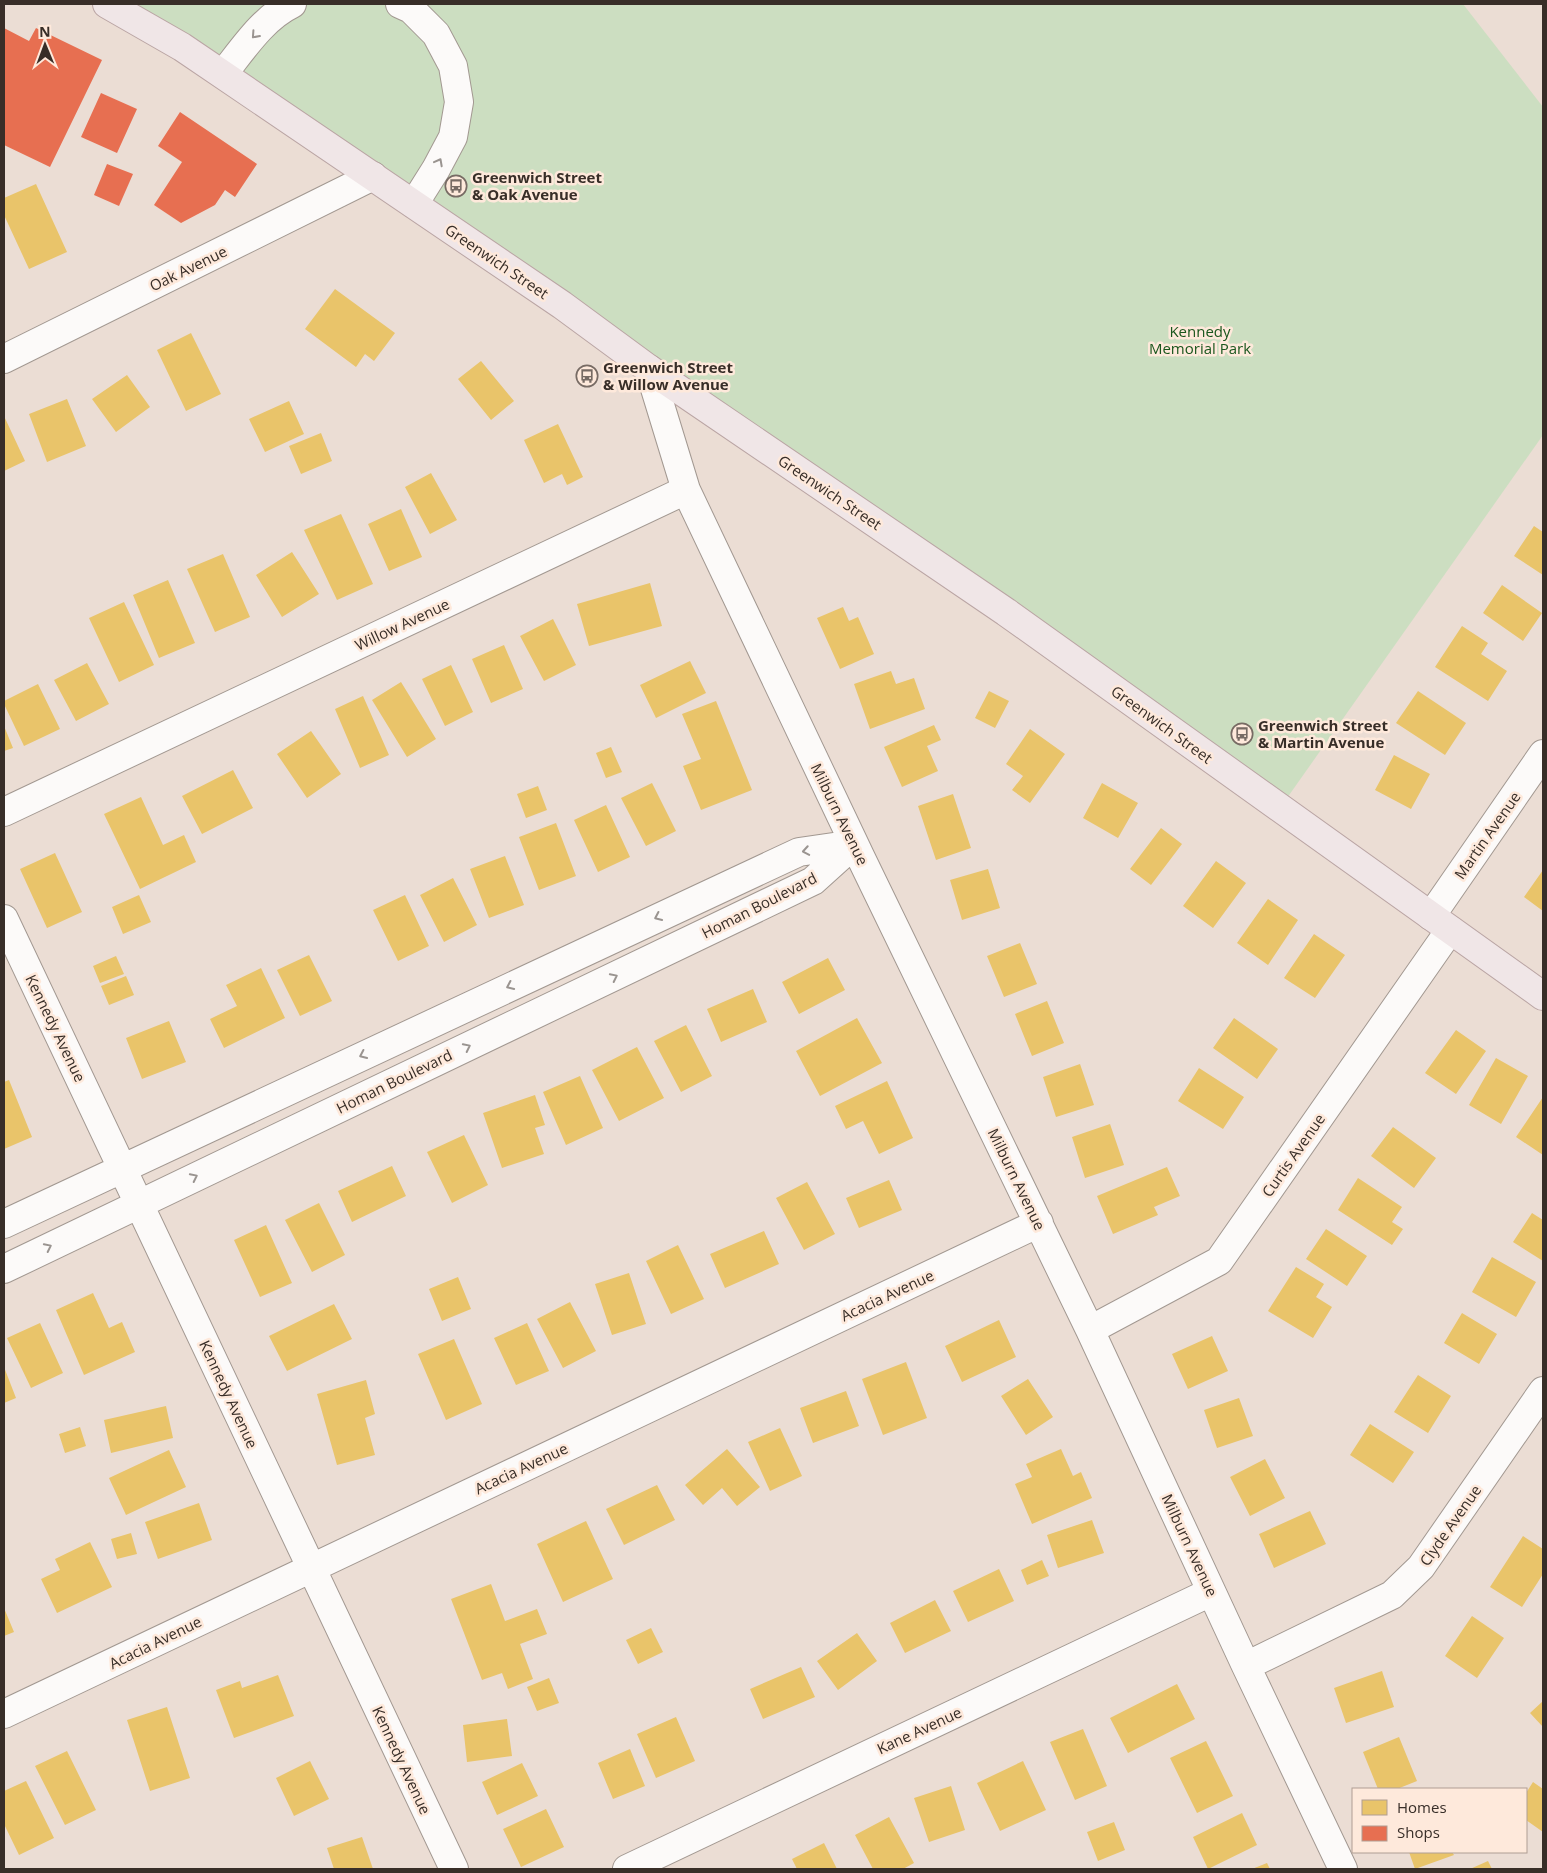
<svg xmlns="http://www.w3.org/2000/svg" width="1547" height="1873" font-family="'Open Sans',sans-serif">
<rect width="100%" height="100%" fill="#ebddd4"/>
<path fill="#ccdec1" d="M107,4H1463L1543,107V435L1280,808Z"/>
<path fill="#e9c46a" d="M36,184L67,252L29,269L4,215V198Z
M335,289L395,333L374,361L365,354L356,367L305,329Z
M191,333L221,394L186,411L157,350Z
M481,361L514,401L491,420L458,379Z
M127,375L150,407L116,432L92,399Z
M67,399L86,446L47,462L29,414Z
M289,401L304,434L265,452L249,419Z
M4,416L25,461L4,471Z
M558,424L583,477L567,485L562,474L544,483L524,440Z
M321,433L332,461L301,474L289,446Z
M431,473L457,520L430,534L405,487Z
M401,509L422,557L389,571L368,524Z
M341,514L373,584L337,600L304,530Z
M1534,526L1543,532V575L1514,556Z
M292,552L319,594L282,617L256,575Z
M223,554L250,617L215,632L187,569Z
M168,580L195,643L159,658L133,595Z
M650,583L662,626L589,646L577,604Z
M1502,585L1542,613L1523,641L1483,613Z
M124,602L154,665L119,682L89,618Z
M843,607L849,621L858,617L874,654L840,669L817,618Z
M553,619L576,665L544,681L520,636Z
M1462,626L1488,643L1481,654L1507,671L1488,701L1435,667Z
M504,645L523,689L491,703L472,659Z
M690,661L706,693L656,718L640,685Z
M87,663L109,704L76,721L54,680Z
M451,665L473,712L445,726L422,679Z
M891,671L896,684L914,678L925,709L870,729L854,684Z
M401,682L436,739L407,757L372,700Z
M38,684L60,729L24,746L4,704V701Z
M989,691L1009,701L995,728L975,718Z
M1418,691L1466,723L1445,755L1396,723Z
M363,696L389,755L360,768L335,709Z
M716,701L752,790L701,810L683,766L701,759L682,714Z
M934,725L941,740L927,746L938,771L902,787L884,747Z
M4,726L13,748L4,751Z
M1030,729L1065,754L1030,803L1012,790L1023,776L1006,764Z
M311,731L341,774L307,798L277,754Z
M611,747L622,772L606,778L596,753Z
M1394,755L1430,774L1411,809L1375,790Z
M233,770L253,808L202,834L182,796Z
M652,783L676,831L646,846L621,798Z
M1102,783L1138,803L1118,838L1083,818Z
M538,786L547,810L526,818L517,794Z
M953,794L971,848L936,860L918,806Z
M141,797L163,845L184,835L196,862L140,889L104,814Z
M606,805L630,857L598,872L574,820Z
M556,823L576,876L539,890L519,837Z
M1161,828L1182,844L1151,885L1130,869Z
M55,853L82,912L47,928L20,869Z
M505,856L524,905L489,918L470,869Z
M1216,861L1246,883L1213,928L1183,906Z
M988,869L1000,908L962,920L950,880Z
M1543,870V911L1524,897Z
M453,878L477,925L444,942L420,895Z
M139,895L151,922L123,934L112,907Z
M405,895L429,946L398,961L373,910Z
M1268,899L1298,920L1268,965L1237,943Z
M1314,934L1345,955L1315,998L1284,978Z
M1020,943L1037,984L1004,997L987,956Z
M309,955L332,1001L300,1016L277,970Z
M116,956L124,974L100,983L93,966Z
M828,958L845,990L799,1014L782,982Z
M261,968L285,1018L224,1048L210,1019L237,1006L226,985Z
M126,976L134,995L109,1005L101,986Z
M753,989L767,1022L721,1042L707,1009Z
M1047,1001L1064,1043L1032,1056L1015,1014Z
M857,1018L882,1063L820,1096L796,1051Z
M1234,1018L1278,1049L1257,1079L1213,1048Z
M169,1021L186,1062L142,1079L126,1038Z
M686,1025L712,1076L681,1092L654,1041Z
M1456,1030L1486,1051L1456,1094L1425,1073Z
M637,1047L664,1098L619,1121L592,1070Z
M1496,1058L1528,1076L1501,1124L1469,1105Z
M1080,1064L1094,1105L1056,1117L1043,1077Z
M1199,1068L1244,1097L1223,1129L1178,1101Z
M580,1076L603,1128L566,1145L543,1092Z
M9,1080L32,1137L4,1149V1082Z
M887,1081L913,1138L879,1154L863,1121L846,1129L835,1106Z
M535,1095L545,1125L535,1128L544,1154L502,1168L483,1113Z
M1543,1097V1155L1516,1137Z
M1110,1124L1124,1165L1085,1178L1072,1137Z
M1393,1127L1436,1158L1414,1188L1371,1156Z
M464,1135L488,1185L452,1203L427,1152Z
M392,1166L406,1196L352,1222L338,1191Z
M1167,1167L1180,1196L1154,1207L1158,1215L1113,1234L1097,1196Z
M1358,1178L1402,1207L1392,1222L1403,1229L1392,1245L1338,1210Z
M889,1180L902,1210L859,1228L846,1198Z
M807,1182L835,1234L804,1250L776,1198Z
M319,1203L345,1255L312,1272L285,1220Z
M1532,1213L1543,1220V1261L1513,1242Z
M266,1225L292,1283L260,1297L234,1240Z
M1326,1229L1367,1256L1347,1286L1306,1259Z
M764,1231L779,1264L725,1288L710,1254Z
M678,1245L704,1299L671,1314L646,1261Z
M1492,1257L1536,1282L1516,1317L1472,1292Z
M1296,1267L1324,1284L1316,1297L1332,1307L1313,1338L1268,1311Z
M629,1273L646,1324L612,1335L595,1284Z
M458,1277L471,1309L442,1321L429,1289Z
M93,1293L109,1328L122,1322L135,1352L84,1375L56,1310Z
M570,1302L596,1351L563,1368L537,1319Z
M334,1304L352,1339L287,1371L269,1336Z
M1462,1313L1497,1334L1479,1364L1444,1343Z
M999,1320L1016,1357L962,1382L945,1346Z
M40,1323L63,1373L31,1388L7,1338Z
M527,1323L549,1371L516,1385L494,1338Z
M1212,1336L1228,1371L1188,1389L1172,1354Z
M454,1339L482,1404L446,1420L418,1354Z
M906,1362L927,1418L883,1435L862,1379Z
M4,1367L16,1398L4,1403Z
M1418,1375L1451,1396L1428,1433L1394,1412Z
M1028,1379L1053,1417L1026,1435L1001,1396Z
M366,1380L375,1414L365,1418L375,1455L337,1465L317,1394Z
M846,1391L859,1426L813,1443L800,1408Z
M1239,1398L1253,1436L1217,1448L1204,1410Z
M166,1406L173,1438L111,1453L104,1420Z
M1370,1424L1414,1452L1393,1483L1350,1455Z
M80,1427L86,1446L65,1453L59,1434Z
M780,1428L802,1476L770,1491L748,1442Z
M727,1449L760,1487L737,1506L722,1488L703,1505L685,1485Z
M1061,1449L1073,1476L1081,1472L1092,1498L1032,1524L1015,1484L1032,1477L1026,1464Z
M169,1450L186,1487L126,1515L109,1478Z
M1265,1459L1285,1498L1250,1516L1230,1477Z
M657,1485L675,1520L624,1545L606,1509Z
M199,1503L212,1540L158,1559L145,1522Z
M1310,1511L1326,1544L1274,1568L1259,1534Z
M1092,1520L1104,1553L1058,1568L1047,1535Z
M586,1521L613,1579L563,1602L537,1544Z
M131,1533L137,1554L117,1559L111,1539Z
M1523,1536L1543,1549V1574L1522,1607L1490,1587Z
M90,1542L112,1587L57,1613L41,1579L60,1570L55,1559Z
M1042,1560L1049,1576L1027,1585L1021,1570Z
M999,1569L1014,1601L968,1622L953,1591Z
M491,1584L505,1621L537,1609L547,1634L520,1644L533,1679L508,1689L502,1673L482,1680L451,1599Z
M935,1600L951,1631L905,1653L890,1623Z
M4,1608L14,1632L4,1636Z
M1472,1616L1504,1638L1477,1678L1445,1656Z
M651,1628L663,1652L638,1664L626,1640Z
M857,1633L877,1661L838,1690L817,1661Z
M801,1667L815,1697L763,1719L750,1689Z
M1382,1671L1394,1707L1346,1723L1334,1688Z
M278,1675L294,1716L234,1738L216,1690L240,1681L242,1688Z
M549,1678L559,1703L537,1711L527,1687Z
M1177,1684L1195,1719L1128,1753L1110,1718Z
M1543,1701V1727L1530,1713Z
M167,1707L190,1778L150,1791L127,1720Z
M676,1717L695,1761L656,1778L637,1734Z
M507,1719L512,1756L467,1762L463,1725Z
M1083,1729L1107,1786L1075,1800L1050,1742Z
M1399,1737L1417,1781L1397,1789H1378L1363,1752Z
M1206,1741L1233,1796L1197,1813L1170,1758Z
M630,1749L645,1786L613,1799L598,1763Z
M67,1751L96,1810L65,1825L35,1766Z
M310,1761L329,1799L294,1816L276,1778Z
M1023,1761L1046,1810L1000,1831L977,1783Z
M522,1763L538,1796L497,1815L482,1782Z
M26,1781L54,1838L19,1855L4,1824V1791Z
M1533,1782L1543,1789V1832L1526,1820V1793Z
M951,1786L965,1830L929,1842L914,1798Z
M546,1809L564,1847L521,1867L503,1829Z
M1242,1813L1257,1845L1208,1869L1193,1837Z
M889,1817L914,1863L903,1869H873L855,1835Z
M1114,1822L1125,1850L1098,1861L1087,1832Z
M362,1837L373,1869H334L327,1848Z
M824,1843L837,1869H797L792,1859Z
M1409,1852H1452L1454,1855L1415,1869Z
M1488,1861L1492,1869H1470Z
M1267,1863L1270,1869H1252Z"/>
<path fill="#e76f51" d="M4,28L29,41L36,28L102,60L50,167L4,145Z
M101,93L137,109L117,153L81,137Z
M180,112L257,164L235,197L225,190L215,205L181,223L154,205L182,162L158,146Z
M107,164L133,174L119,206L94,195Z"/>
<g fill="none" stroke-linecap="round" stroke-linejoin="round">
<g stroke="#a29891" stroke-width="30">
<path id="minor" d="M400,4L411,9L436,34L453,66L459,102L453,137L436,169L414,204
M223,74C243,49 263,18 292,4
M4,359L373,176
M649,369L686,490L861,858L1090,1330L1246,1666L1343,1869
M4,812L686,490
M1431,916L1543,754
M4,919L454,1869
M4,1224L799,852L854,844
M4,1269L813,881L854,844
M1090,1330L1219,1261L1450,930
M1246,1666L1392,1595L1421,1567L1543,1391
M4,1714L1039,1223
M627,1869L1211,1592"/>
</g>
<g stroke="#baa5a4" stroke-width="30">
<path id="major" d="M107,4L182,47L562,305L649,369L1006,612L1543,996"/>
</g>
<use href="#minor" stroke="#fcfaf9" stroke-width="28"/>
<use href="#major" stroke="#f0e6e7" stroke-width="28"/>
</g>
<defs><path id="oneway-chevron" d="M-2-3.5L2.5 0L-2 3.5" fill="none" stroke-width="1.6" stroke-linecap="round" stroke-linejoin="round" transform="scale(1.25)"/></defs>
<g stroke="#9a9490">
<use href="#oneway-chevron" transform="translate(255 35) rotate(132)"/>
<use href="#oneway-chevron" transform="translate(439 162) rotate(-62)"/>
<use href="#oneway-chevron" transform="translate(806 851) rotate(170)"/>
<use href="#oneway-chevron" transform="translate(658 917) rotate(155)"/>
<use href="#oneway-chevron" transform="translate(614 977) rotate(-26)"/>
<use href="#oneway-chevron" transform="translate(510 986) rotate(155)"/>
<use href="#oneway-chevron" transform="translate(467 1047) rotate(-26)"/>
<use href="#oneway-chevron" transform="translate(363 1055) rotate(155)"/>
<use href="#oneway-chevron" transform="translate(194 1177) rotate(-26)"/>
<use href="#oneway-chevron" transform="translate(48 1247) rotate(-26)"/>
</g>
<defs>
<g id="bus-ring" transform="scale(1.125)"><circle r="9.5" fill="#fee9db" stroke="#776b64" stroke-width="1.5"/><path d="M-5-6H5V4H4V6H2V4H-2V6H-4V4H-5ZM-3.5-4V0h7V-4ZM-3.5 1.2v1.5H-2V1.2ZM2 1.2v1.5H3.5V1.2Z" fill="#776b64"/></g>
</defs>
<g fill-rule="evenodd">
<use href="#bus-ring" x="456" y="186"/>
<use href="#bus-ring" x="587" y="376"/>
<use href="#bus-ring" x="1242" y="734"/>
</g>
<g text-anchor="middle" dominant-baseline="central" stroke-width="5" stroke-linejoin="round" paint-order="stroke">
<g font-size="15" font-weight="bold" fill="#382e28" stroke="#fee9db" text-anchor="start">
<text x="472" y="177">Greenwich Street<tspan x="472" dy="17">&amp; Oak Avenue</tspan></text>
<text x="603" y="367">Greenwich Street<tspan x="603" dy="17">&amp; Willow Avenue</tspan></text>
<text x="1258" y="725">Greenwich Street<tspan x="1258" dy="17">&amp; Martin Avenue</tspan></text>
</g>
<g font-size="15" fill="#382e28" stroke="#fee9db">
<text transform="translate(497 261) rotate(34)">Greenwich Street</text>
<text transform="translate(188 268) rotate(-26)">Oak Avenue</text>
<text transform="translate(830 492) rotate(34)">Greenwich Street</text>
<text transform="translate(402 624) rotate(-25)">Willow Avenue</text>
<text transform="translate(1162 724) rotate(36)">Greenwich Street</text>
<text transform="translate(840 814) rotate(64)">Milburn Avenue</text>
<text transform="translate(1487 835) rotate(-55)">Martin Avenue</text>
<text transform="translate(759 905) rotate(-27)">Homan Boulevard</text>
<text transform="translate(56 1028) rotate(64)">Kennedy Avenue</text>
<text transform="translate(394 1081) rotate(-26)">Homan Boulevard</text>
<text transform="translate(1293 1155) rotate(-55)">Curtis Avenue</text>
<text transform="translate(1017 1179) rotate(64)">Milburn Avenue</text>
<text transform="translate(887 1295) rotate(-25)">Acacia Avenue</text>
<text transform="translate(229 1394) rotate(65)">Kennedy Avenue</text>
<text transform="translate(521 1468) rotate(-25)">Acacia Avenue</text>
<text transform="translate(1450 1525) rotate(-55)">Clyde Avenue</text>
<text transform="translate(1190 1545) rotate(65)">Milburn Avenue</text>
<text transform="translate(155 1642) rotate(-26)">Acacia Avenue</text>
<text transform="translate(919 1730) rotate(-25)">Kane Avenue</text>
<text transform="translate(402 1760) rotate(65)">Kennedy Avenue</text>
</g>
<g font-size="15" fill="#1a561d" stroke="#fee9db">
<text x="1200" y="331">Kennedy<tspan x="1200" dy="17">Memorial Park</tspan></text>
</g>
</g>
<rect width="1547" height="1873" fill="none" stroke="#382e28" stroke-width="10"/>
<rect x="1352" y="1788" width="175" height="65" fill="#fee9db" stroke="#af9e93"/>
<rect x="1362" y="1800" width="25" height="15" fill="#e9c46a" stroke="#af9e93"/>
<text x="1397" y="1813" font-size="15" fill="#382e28">Homes</text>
<rect x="1362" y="1826" width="25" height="15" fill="#e76f51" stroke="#af9e93"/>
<text x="1397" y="1838" font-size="15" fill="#382e28">Shops</text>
<g transform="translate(45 45) rotate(359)" stroke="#fee9db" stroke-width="4" paint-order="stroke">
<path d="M0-4L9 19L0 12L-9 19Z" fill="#382e28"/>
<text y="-8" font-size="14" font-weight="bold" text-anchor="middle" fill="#382e28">N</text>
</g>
</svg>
